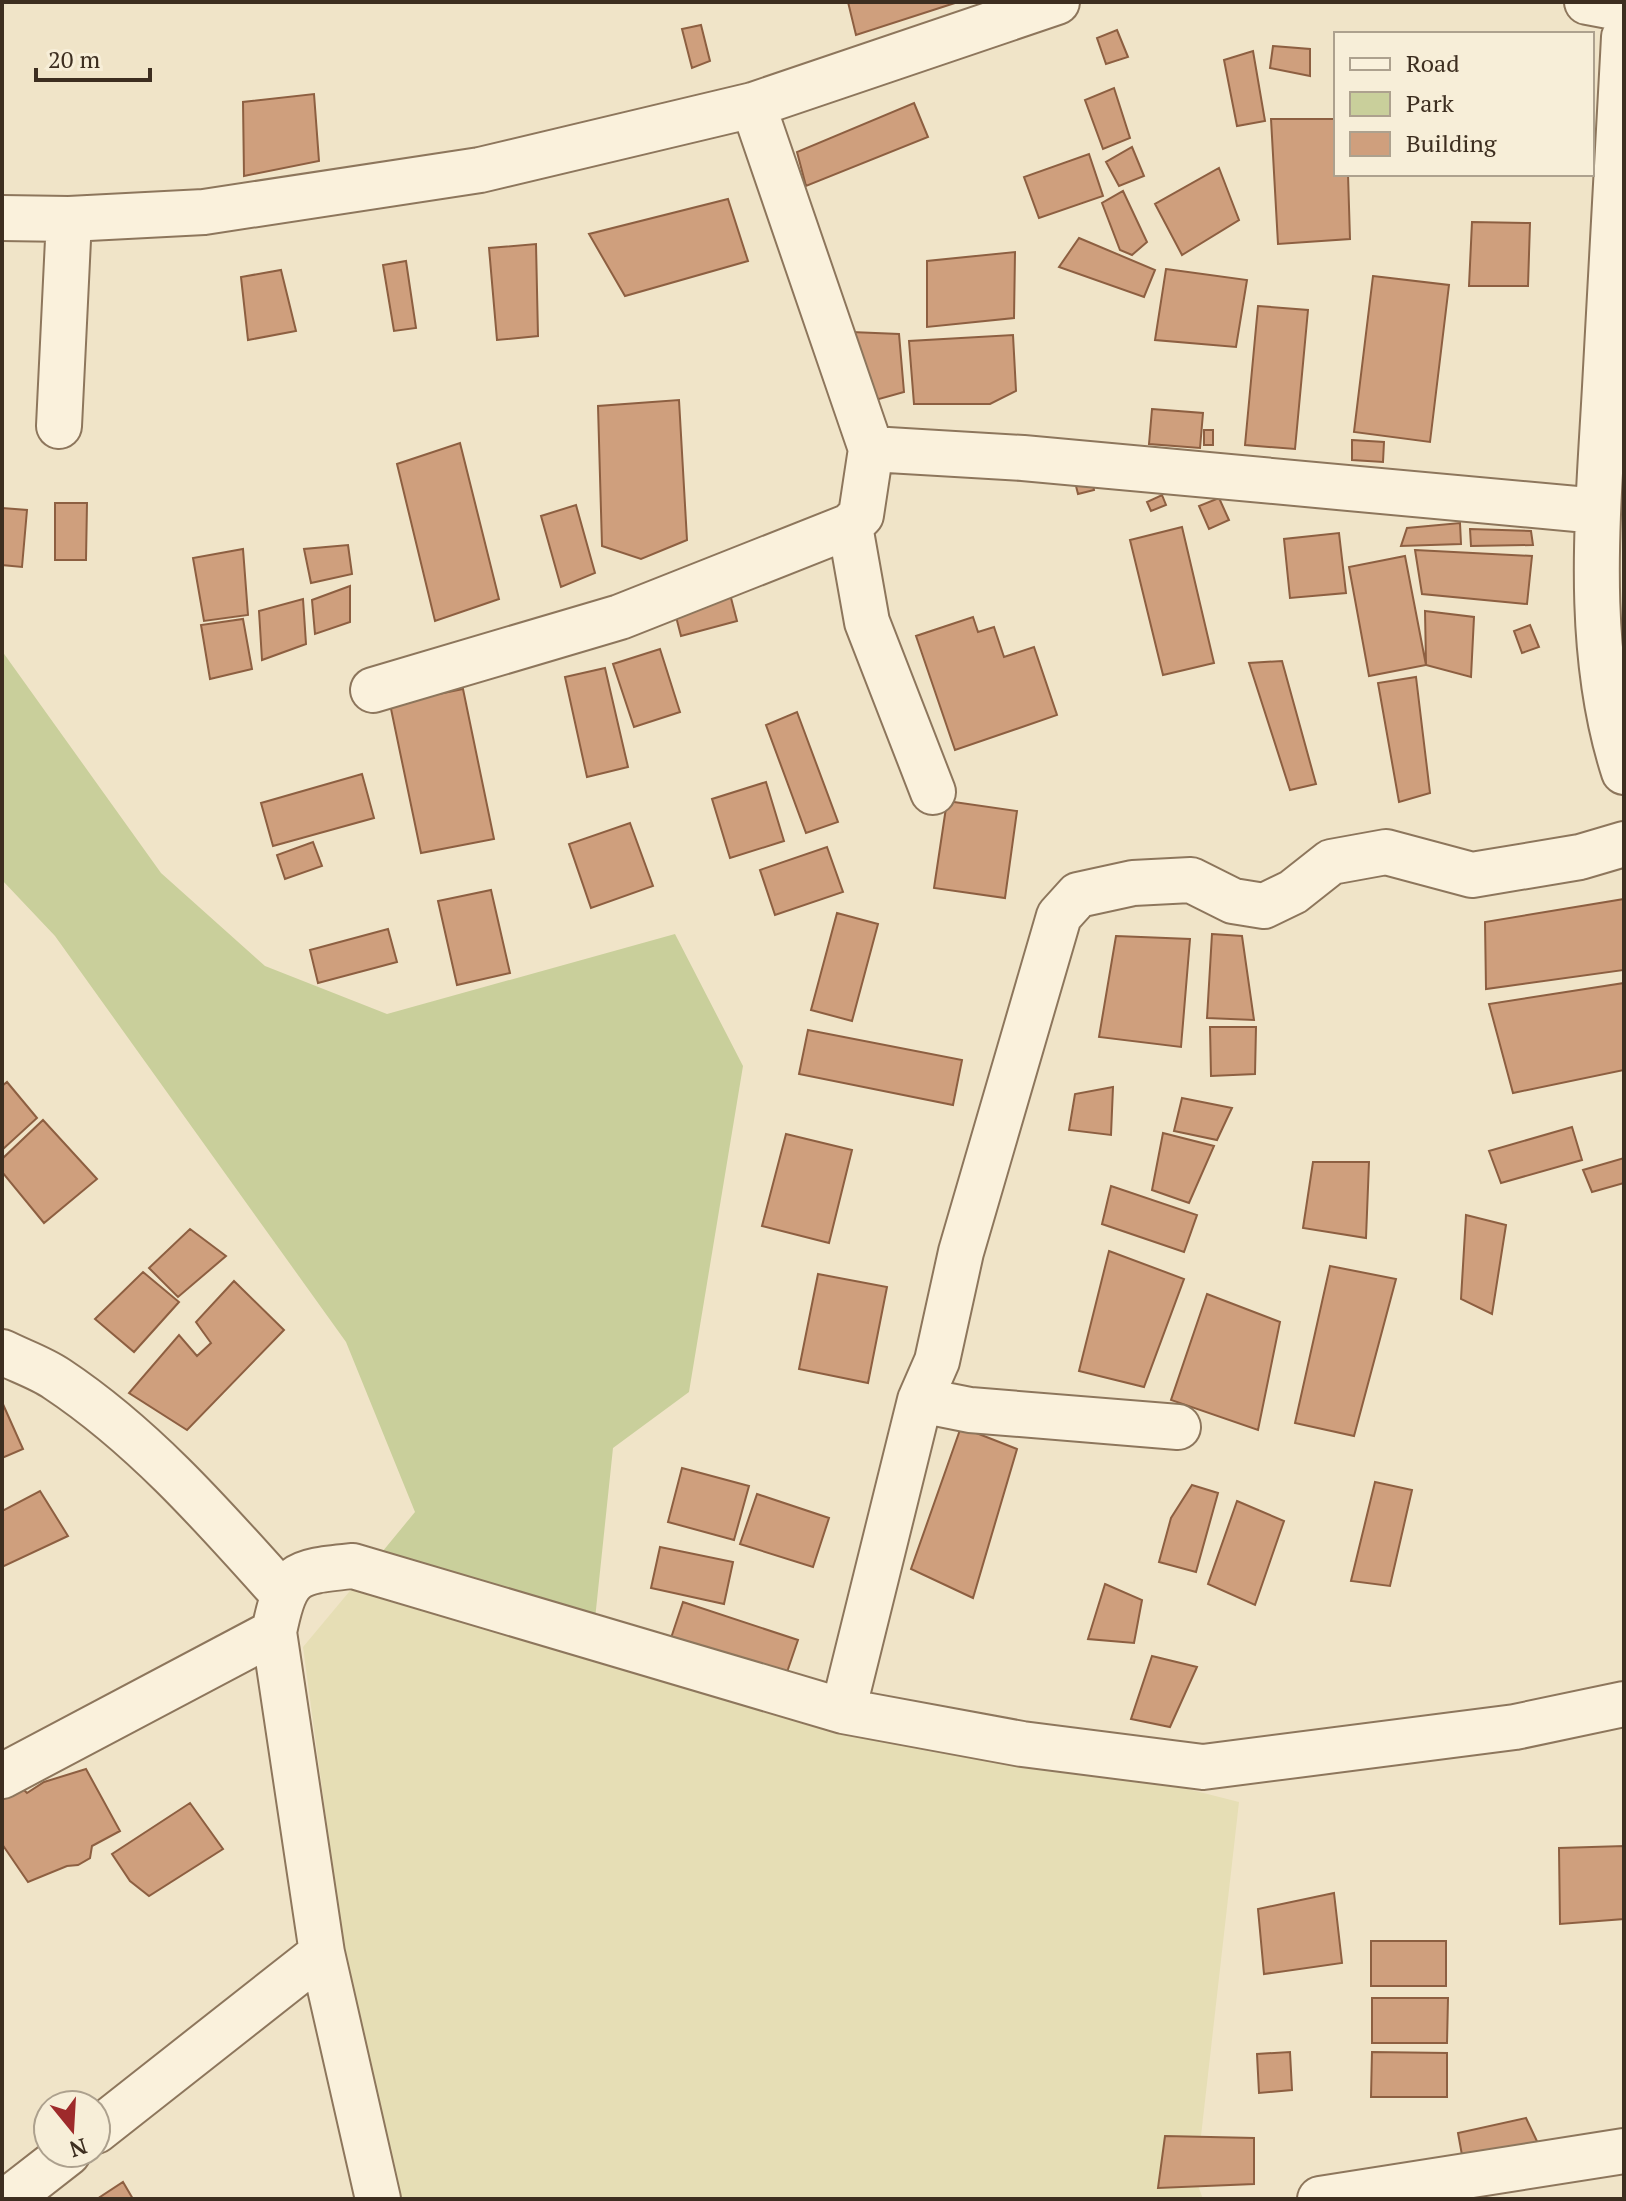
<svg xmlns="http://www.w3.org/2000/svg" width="1626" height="2201" font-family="'PT Serif',serif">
<rect width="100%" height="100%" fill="#f0e4c8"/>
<path fill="#e6deb5" d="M364,1574L593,1638L1239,1802L1196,2180L1203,2199H391L367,2124L303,1647Z"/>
<path fill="#c9cf9b" d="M2,651L161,873L265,966L387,1014L675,934L743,1066L689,1392L613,1448L593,1638L364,1574L415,1512L346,1342L55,936L2,880Z"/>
<path fill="#cf9f7d" stroke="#8d5f41" stroke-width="2" d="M848,2H958L856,35Z
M701,25L710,61L692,68L682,29Z
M1117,30L1128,57L1106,64L1097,38Z
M1273,46L1310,49V76L1270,68Z
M1253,51L1265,121L1237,126L1224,60Z
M1114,88L1130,138L1103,149L1085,100Z
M314,94L319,161L244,176L243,102Z
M914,103L928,137L806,186L797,152Z
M1271,119H1336V174H1348L1350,239L1278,244Z
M1132,147L1144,176L1119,186L1106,162Z
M1089,154L1103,196L1039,218L1024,177Z
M1219,168L1239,220L1182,255L1155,204Z
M1123,191L1147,242L1132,255L1120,250L1102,203Z
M728,199L748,261L625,296L589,234Z
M1472,222L1530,223L1528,286H1469Z
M1079,238L1155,270L1144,297L1059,267Z
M536,244L538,336L497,340L489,248Z
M1015,252L1014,318L927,327V261Z
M406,261L416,328L394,331L383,265Z
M1166,269L1247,280L1236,347L1155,340Z
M281,270L296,331L248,340L241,277Z
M1373,276L1449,285L1430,442L1354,432Z
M1258,306L1308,310L1295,449L1245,445Z
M851,332L899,334L904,392L879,399L862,395Z
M1013,335L1016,391L990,404H914L909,341Z
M679,400L687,540L641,559L602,546L598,406Z
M1152,409L1203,413L1200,448L1149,444Z
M1204,430H1213V445H1204Z
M1352,440L1384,442L1383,462L1352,460Z
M460,443L499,599L435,621L397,464Z
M1092,477L1094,490L1078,494L1075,482Z
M1162,495L1166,505L1151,511L1147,502Z
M1219,498L1229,520L1209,529L1199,506Z
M55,503H87L86,560H55Z
M576,505L595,573L561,587L541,516Z
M2,508L27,510L22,567L2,565Z
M1460,523L1461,544L1401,546L1407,528Z
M1182,527L1214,663L1163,675L1130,540Z
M1470,529L1531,531L1533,545L1471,546Z
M1339,533L1346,593L1290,598L1284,539Z
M348,545L352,574L311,583L304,549Z
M243,549L248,615L204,621L193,558Z
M1415,550L1532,556L1527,604L1422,594Z
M1405,556L1426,665L1369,676L1349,567Z
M350,586V622L315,634L312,600Z
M730,594L737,621L681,636L674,609Z
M303,599L306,644L262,660L259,611Z
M1425,611L1474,617L1471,677L1426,665Z
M973,617L978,632L994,627L1004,657L1034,647L1057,715L955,750L916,636Z
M243,619L252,669L210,679L201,625Z
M1530,625L1539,647L1522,653L1514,631Z
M660,649L680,712L634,727L613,664Z
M1282,661L1316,784L1290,790L1249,663Z
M605,668L628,767L587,777L565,677Z
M1416,677L1430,793L1399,802L1378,683Z
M463,689L494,839L421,853L390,704Z
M797,712L838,822L806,833L766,725Z
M362,774L374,818L273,846L261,803Z
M766,782L784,841L730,858L712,799Z
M947,801L1017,811L1005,898L934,888Z
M630,823L653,886L591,908L569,844Z
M313,842L322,866L285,879L277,855Z
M827,847L843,892L775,915L760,870Z
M491,890L510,973L457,985L438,901Z
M1624,899V970L1486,989L1485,922Z
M837,913L878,924L852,1021L811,1010Z
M388,929L397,962L318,983L310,950Z
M1212,934L1242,936L1254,1020L1207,1018Z
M1116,936L1190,939L1181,1047L1099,1037Z
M1624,983V1070L1513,1093L1489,1004Z
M1210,1027H1256L1255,1074L1211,1076Z
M808,1030L962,1060L953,1105L799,1074Z
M7,1082L37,1118L2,1150V1086Z
M1113,1087L1111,1135L1069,1130L1075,1094Z
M1182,1098L1232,1108L1217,1140L1174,1131Z
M43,1120L97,1179L44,1223L2,1172V1159Z
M1572,1127L1582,1160L1501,1183L1489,1151Z
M1163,1133L1214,1146L1189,1203L1152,1190Z
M786,1134L852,1150L829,1243L762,1226Z
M1624,1158V1183L1592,1192L1583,1170Z
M1313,1162H1369L1366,1238L1303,1228Z
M1111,1186L1197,1215L1184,1252L1102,1224Z
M1466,1215L1506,1225L1492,1314L1461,1299Z
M190,1229L226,1256L178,1297L149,1268Z
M1109,1251L1184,1279L1144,1387L1079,1371Z
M1330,1266L1396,1279L1354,1436L1295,1423Z
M143,1272L179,1302L134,1352L95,1319Z
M818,1274L887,1287L868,1383L799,1369Z
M234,1281L284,1330L187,1430L129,1393L179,1335L197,1356L211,1343L196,1322Z
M1207,1294L1280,1322L1258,1430L1171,1400Z
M2,1402L23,1449L2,1458Z
M961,1427L1017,1449L973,1598L911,1569Z
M682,1468L749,1486L734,1540L668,1522Z
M1375,1482L1412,1490L1390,1586L1351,1581Z
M1192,1485L1218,1493L1196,1572L1159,1562L1171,1518Z
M40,1491L68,1536L2,1567V1511Z
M757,1494L829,1518L813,1567L740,1544Z
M1237,1501L1284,1521L1255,1605L1208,1584Z
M660,1547L733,1562L724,1604L651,1588Z
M1105,1584L1142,1600L1134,1643L1088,1639Z
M683,1602L798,1640L785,1678L670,1641Z
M1152,1656L1197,1667L1170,1727L1131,1719Z
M86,1769L120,1831L92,1846L90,1858L78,1865L67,1866L28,1882L2,1844V1793L18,1784L27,1793L44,1782Z
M190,1803L223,1849L149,1896L130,1881L112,1854Z
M1624,1846V1919L1560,1924L1559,1848Z
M1334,1893L1342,1963L1264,1974L1258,1909Z
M1371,1941H1446V1986H1371Z
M1372,1998H1448L1447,2043H1372Z
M1290,2052L1292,2090L1259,2093L1257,2054Z
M1372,2052L1447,2053V2097H1371Z
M1526,2118L1543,2154L1464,2166L1458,2133Z
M1165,2136L1254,2138V2184L1158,2188Z
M123,2182L133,2199H97Z"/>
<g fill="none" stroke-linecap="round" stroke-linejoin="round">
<g stroke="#8d765c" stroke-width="48">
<path id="minor" d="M1587,2L1624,9
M1624,37C1618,154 1611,271 1605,387C1598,515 1584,649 1624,772
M2,218L69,219L204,212L480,170L753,105L1057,2
M59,426L69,219
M871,449L1023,458L1598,511
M850,526L867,622L933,792
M373,690L620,617L850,526L861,515L871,449L753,105
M2,1352C20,1361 41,1368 57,1379C143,1436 214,1517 282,1593
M920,1400L970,1410L1178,1427
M843,1711L920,1400L937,1361L961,1252L1059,916L1078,895L1133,883L1191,880L1233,901L1264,906L1293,892L1331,862L1386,852L1472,875L1580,857L1624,844
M2,1776L274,1632
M96,2131L322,1953
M9,2199L68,2153
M378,2199L322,1953L274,1632C286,1572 294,1572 353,1566L843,1711L1022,1744L1203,1767L1515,1727L1624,1704
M1320,2199L1624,2151"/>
</g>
<use href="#minor" stroke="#faf1dc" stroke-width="44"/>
</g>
<rect width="1626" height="2201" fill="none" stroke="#3d2e20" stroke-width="8"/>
<rect x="1334" y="32" width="260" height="144" fill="#f7eed8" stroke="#ada18e" stroke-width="2"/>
<rect x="1350" y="58" width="40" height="12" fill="#faf1dc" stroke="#ada18e" stroke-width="2"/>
<text x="1406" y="72" font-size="24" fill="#3d2e20">Road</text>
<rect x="1350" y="92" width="40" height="24" fill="#c9cf9b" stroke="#ada18e" stroke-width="2"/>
<text x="1406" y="112" font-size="24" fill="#3d2e20">Park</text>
<rect x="1350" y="132" width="40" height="24" fill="#cf9f7d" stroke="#ada18e" stroke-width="2"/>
<text x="1406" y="152" font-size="24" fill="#3d2e20">Building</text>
<g transform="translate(72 2129) rotate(162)"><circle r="38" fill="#f7eed8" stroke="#ada18e" stroke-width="2"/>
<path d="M0-6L14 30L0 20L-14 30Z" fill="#9e2a2b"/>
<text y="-12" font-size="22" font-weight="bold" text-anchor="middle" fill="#3d2e20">N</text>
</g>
<path d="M36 68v12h114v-12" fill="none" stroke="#3d2e20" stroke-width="4"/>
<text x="48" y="68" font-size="24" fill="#3d2e20" stroke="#f7eed8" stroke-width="6" paint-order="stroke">20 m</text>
</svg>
